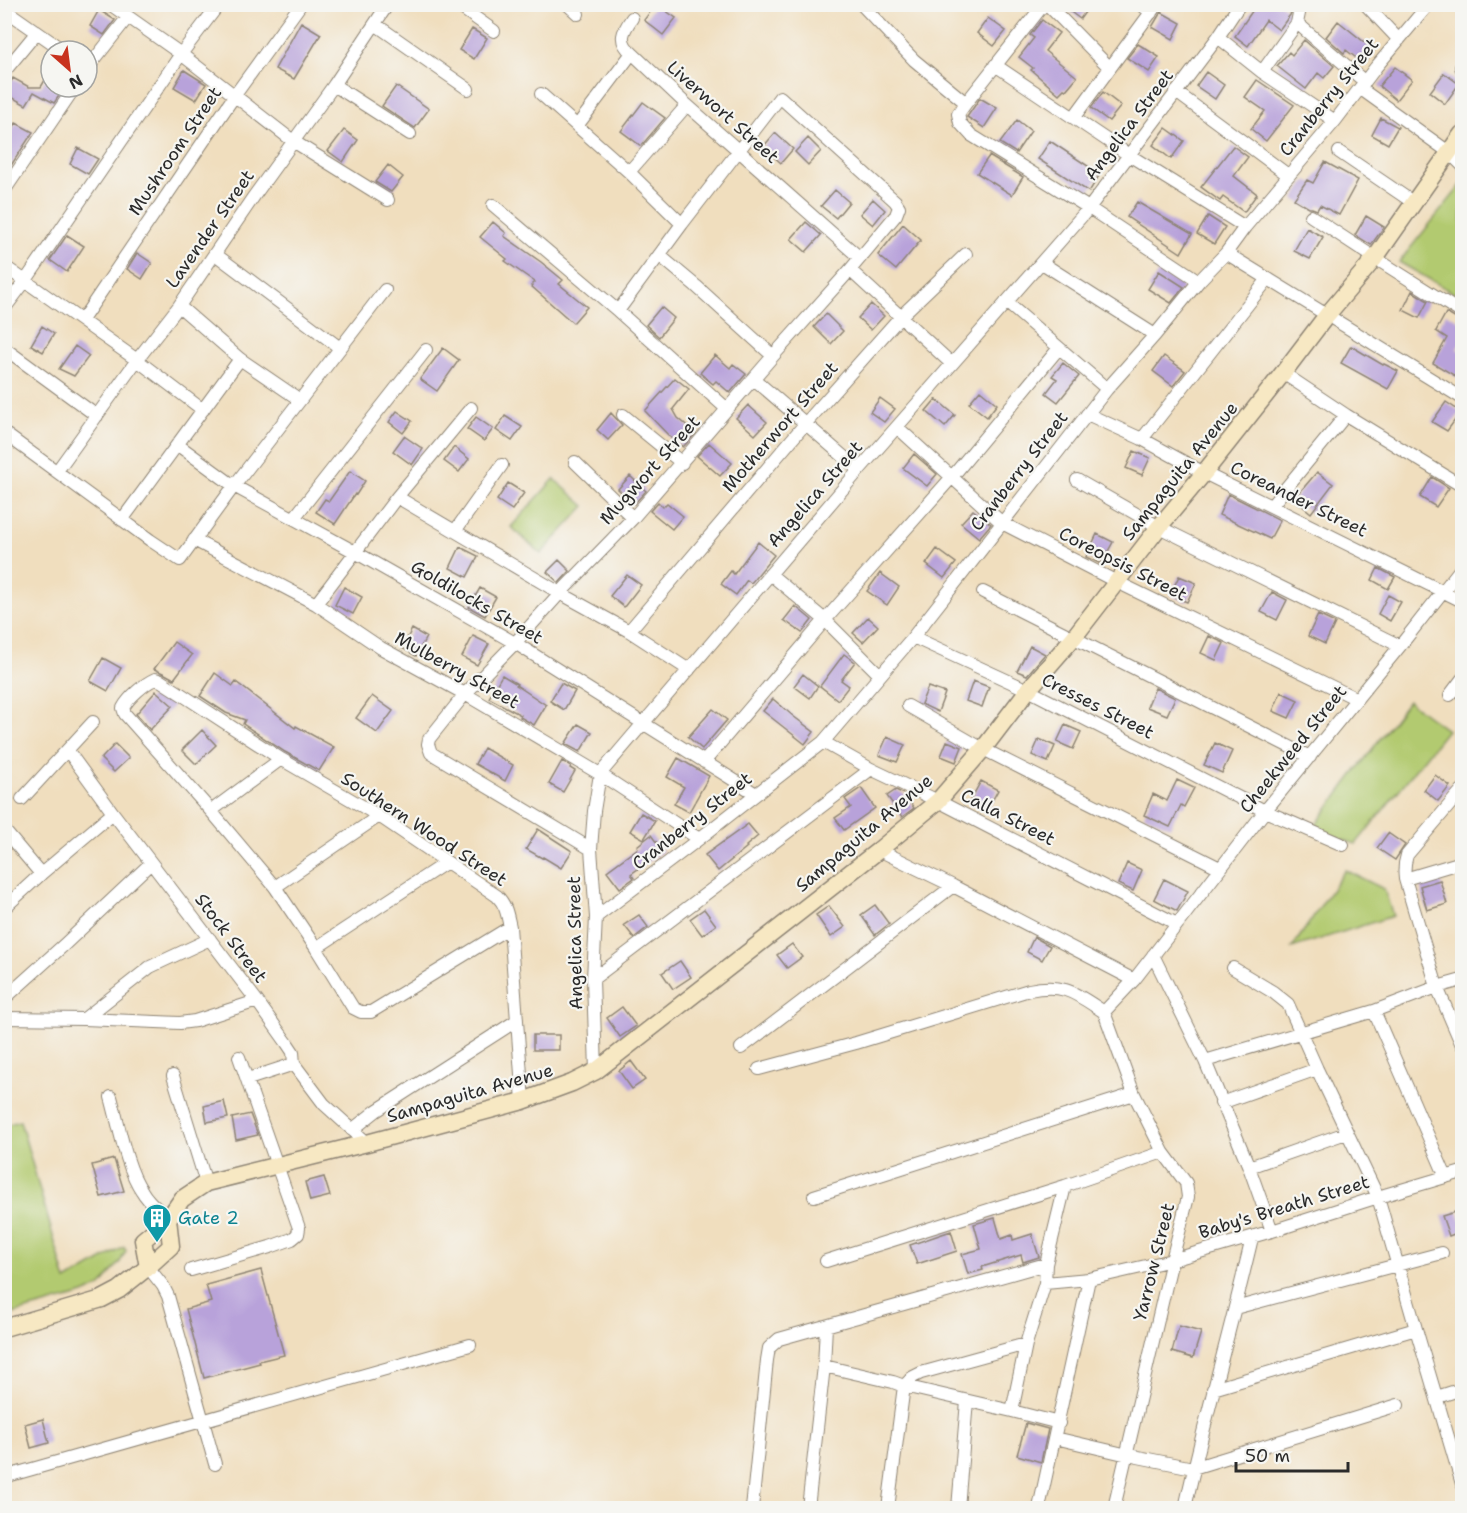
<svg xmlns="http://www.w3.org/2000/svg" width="1467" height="1513" font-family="'Shantell Sans',sans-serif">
<rect width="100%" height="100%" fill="#f6f6f2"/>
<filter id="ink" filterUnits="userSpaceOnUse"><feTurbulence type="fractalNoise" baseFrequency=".0167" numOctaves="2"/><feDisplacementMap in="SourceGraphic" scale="12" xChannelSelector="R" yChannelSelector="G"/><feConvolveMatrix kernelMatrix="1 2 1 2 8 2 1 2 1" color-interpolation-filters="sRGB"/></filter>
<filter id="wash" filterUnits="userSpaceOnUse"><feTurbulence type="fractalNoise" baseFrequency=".008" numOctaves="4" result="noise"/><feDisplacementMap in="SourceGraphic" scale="24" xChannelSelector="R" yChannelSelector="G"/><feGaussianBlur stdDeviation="1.35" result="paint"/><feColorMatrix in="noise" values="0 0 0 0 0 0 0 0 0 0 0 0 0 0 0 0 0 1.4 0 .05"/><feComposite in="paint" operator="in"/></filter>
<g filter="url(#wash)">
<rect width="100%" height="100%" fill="#f0debe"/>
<path fill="#b2ca6f" stroke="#6e7a4d" stroke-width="1.5" d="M1462,184V298L1399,262Z
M554,479L585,506L541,554L511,527Z
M1408,701L1447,730L1356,844L1312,830Z
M1345,870L1384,889L1393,916L1292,948Z
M20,1121L66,1281L124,1247L126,1251L120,1262L101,1286L84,1294L5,1316V1125Z"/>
<g id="blocks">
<path fill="#b8a2da" d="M656,4L676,18L663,35L644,20Z
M1060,4H1091L1080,19Z
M1257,4H1280L1291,13L1290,15L1279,30L1266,20L1248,46L1235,36Z
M99,10L115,20L104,35L90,26Z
M1161,12L1181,23L1173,39L1152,27Z
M988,18L1006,31L994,46L977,33Z
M1042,20L1059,33L1045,51L1077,77L1066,90L1064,89L1059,94L1031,70L1033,68L1019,57L1034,38L1030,35Z
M1338,21L1374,50L1364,64L1346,50L1344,53L1326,37Z
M301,22L321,34L294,79L275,69Z
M472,29L487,38L474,59L459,50Z
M1304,40L1334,66L1324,78L1318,73L1306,89L1277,66L1289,52L1292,55Z
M1138,44L1159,57L1149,72L1127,58Z
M1395,67L1412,80L1396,100L1379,86Z
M51,70V87H65L54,103L34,92L26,105L4,93L13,78L29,87H41Z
M184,70L206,84L196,100L174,87Z
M1206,72L1224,85L1215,99L1196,86Z
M1444,73L1459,84L1445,104L1430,92Z
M1257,80L1294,105L1266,141L1251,129L1265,111L1245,97Z
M396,86L429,109L415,128L382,106Z
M1103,92L1121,106L1109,121L1091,108Z
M980,98L997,108L984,128L967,117Z
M643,102L665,118L641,146L621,131Z
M1381,118L1398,127L1388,144L1372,135Z
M1017,120L1031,131L1016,153L1000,143Z
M16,123L33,132L4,176V144Z
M1166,128L1184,141L1171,159L1153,145Z
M344,130L358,140L343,162L328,151Z
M775,133L793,149L781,163L763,147Z
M808,138L821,151L808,165L795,152Z
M1050,141L1100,174L1089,192L1038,159Z
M1233,146L1248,157L1234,176L1257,194L1244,212L1223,197L1220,201L1201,187Z
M78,148L98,159L88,174L70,164Z
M989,156L1023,177L1012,195L977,173Z
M1325,162L1358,180L1339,215L1320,205L1317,210L1312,208H1309L1294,199L1307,180L1313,183Z
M388,165L403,177L391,192L375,182Z
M835,190L849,202L836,218L821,206Z
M873,199L885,210L873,225L860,214Z
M1137,202L1192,234L1181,253L1127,217Z
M1208,216L1225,227L1214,244L1197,234Z
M1366,216L1384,227L1371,245L1355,235Z
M493,222L506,233L504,236L541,262L563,280L559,284L587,307L573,323L531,286L535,282L505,261L507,259L480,237Z
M806,222L821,235L806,252L791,239Z
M903,224L921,240L896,270L878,255Z
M1307,228L1323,237L1310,259L1294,251Z
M67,235L84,246L67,272L50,260Z
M137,253L152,263L142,279L127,269Z
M1159,271L1184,287L1171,303L1148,289Z
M1412,291L1428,301L1419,318L1403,310Z
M871,304L884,316L871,330L858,318Z
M661,307L674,318L659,337L646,325Z
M1446,313L1458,320L1462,321V340L1457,349L1462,352V380L1433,363L1447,338L1436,331Z
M826,314L843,331L831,344L814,327Z
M42,326L54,334L43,352L31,345Z
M75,346L89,356L74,376L59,369Z
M1351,346L1383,365L1384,364L1398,371L1388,389L1341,363Z
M443,348L459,360L437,391L420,379Z
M715,355L730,368L733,364L746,374L730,393L716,381L713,384L700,373Z
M1164,356L1185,371L1173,386L1153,371Z
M1063,363L1079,376L1058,402L1046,393L1057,379L1052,376Z
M675,378L689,389L673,409L678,418L696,433L683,447L671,438L645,411Z
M980,390L997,404L987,417L969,403Z
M880,398L895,409L884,422L870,412Z
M936,399L955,415L945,427L926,411Z
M1446,402L1461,412L1447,431L1432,422Z
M748,405L767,422L755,435L736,418Z
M397,411L412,421L403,433L389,422Z
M611,413L622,425L608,440L597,430Z
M505,416L522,427L512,441L496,430Z
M476,417L493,429L484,441L467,429Z
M404,436L423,449L412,465L393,451Z
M709,443L732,463L720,476L697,456Z
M454,447L469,459L459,472L444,461Z
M1134,451L1150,458L1142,475L1126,468Z
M914,454L937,474L927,486L903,468Z
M350,471L365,481L356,495L355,494L335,524L316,512L325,499L329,501Z
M1317,472L1333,484L1311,513L1294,499Z
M630,476L646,491L634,504L618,489Z
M1432,477L1449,488L1436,507L1420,497Z
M508,483L524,493L512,510L497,500Z
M1228,494L1280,520L1270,539L1219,515Z
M658,502L663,507L667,503L683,516L672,529L650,511Z
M973,510L991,524L979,538L961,523Z
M1097,534L1113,542L1101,564L1086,557Z
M758,542L774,555L751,583L747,580L736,595L721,584L731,571L734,574Z
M460,547L478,556L467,577L450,568Z
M937,549L956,563L944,578L926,564Z
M559,560L570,571L559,583L547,572Z
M1378,568L1395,577L1388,589L1372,580Z
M880,573L899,587L887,605L867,591Z
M627,575L641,585L624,607L610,596Z
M1179,576L1196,583L1187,602L1170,595Z
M344,587L362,597L353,614L335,605Z
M480,588L496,597L485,616L469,607Z
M1272,592L1287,600L1277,620L1261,612Z
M1388,595L1401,602L1390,621L1378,614Z
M795,606L812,620L802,633L784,620Z
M1318,615L1335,623L1325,644L1308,636Z
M868,617L878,626L863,642L853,633Z
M412,629L426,637L416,656L402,648Z
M473,636L489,644L477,665L462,657Z
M1209,636L1224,643L1216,660L1201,653Z
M174,642L192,655L174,679L165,674L154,669Z
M1030,646L1045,654L1027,675L1017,671Z
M844,654L855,662L841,680L849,686L838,700L820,686Z
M103,658L121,668L108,691L90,681Z
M215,673L233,686L236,682L295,728L296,726L334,747L319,771L285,752L243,724L245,720L226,713L200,696Z
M803,674L818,686L810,698L794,686Z
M502,675L517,684L516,685L546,705L534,725L520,717L521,715L489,698Z
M973,681L989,687L982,707L966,701Z
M561,683L575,691L564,710L550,701Z
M928,687L945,693L938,712L921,704Z
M1155,688L1175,698L1167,715L1147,707Z
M156,691L173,706L150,730L136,714Z
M1281,692L1298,700L1289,718L1273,711Z
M372,696L393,711L377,733L356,718Z
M773,699L793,716L814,732L805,744L763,711Z
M713,709L727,720L702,749L688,737Z
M578,724L592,732L580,752L565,744Z
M1065,725L1081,732L1073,749L1057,742Z
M202,730L216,745L196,764L182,750Z
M887,737L905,745L897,762L879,755Z
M1039,739L1055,746L1048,762L1032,755Z
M947,741L962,747L956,762L941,756Z
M1215,743L1232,751L1222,773L1204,765Z
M115,744L129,758L114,772L101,759Z
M484,748L513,765L505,781L475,764Z
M678,758L709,776L689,812L674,804L684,787L667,777Z
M562,761L571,766L570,768L575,771L563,792L549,784Z
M1435,775L1450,786L1438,801L1424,790Z
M1177,780L1194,788L1184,807L1181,805L1170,827L1144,815L1153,794L1167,801Z
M981,781L998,790L987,810L970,801Z
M861,788L875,808L844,830L835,818L851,807L845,799Z
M896,790L904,794L914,808L902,817L887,796Z
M641,813L655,821L644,839L630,831Z
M748,824L758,836L746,846L747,847L718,871L705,855Z
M538,829L572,851L561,868L543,857L542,858L526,849Z
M1388,833L1405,845L1395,860L1377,848Z
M651,835L663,851L631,874L634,878L620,888L607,871L638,848L637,846Z
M1127,863L1142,870L1133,891L1118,884Z
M1164,879L1188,891L1177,911L1154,899Z
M1440,880L1447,904L1427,910L1420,886Z
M875,905L889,924L875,935L861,915Z
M829,906L845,927L831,937L816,915Z
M704,909L716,925L702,935L690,919Z
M639,915L648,927L634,938L624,925Z
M1034,937L1050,946L1042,960L1027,952Z
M792,944L802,957L787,968L777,955Z
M680,961L691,977L673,989L662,973Z
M622,1007L636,1026L620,1037L607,1018Z
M533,1035H559V1050H533Z
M631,1061L645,1080L632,1089L619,1071Z
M224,1101L228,1118L207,1122L204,1106Z
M250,1114L258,1135L236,1140L232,1118Z
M114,1159L124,1191L101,1197L92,1165Z
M324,1177L330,1196L310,1201L305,1182Z
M1458,1211L1462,1222V1231L1449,1236L1442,1216Z
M995,1218L1001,1239L1012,1235L1013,1240L1032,1234L1039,1257L1023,1262L1021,1255L982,1267L983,1270L968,1274L962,1254L981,1249L974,1224Z
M951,1231L957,1251L917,1264L910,1245Z
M261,1270L284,1355L259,1361L260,1363L204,1378L186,1309L211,1302L206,1285Z
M1179,1326L1201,1332L1193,1358L1172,1352Z
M43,1419L49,1443L31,1448L25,1424Z
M1026,1423L1048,1429L1041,1462L1017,1455Z"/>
</g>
</g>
<g filter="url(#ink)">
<use href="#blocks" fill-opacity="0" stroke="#8e8474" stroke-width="1.5"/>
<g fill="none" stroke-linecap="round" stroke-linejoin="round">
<g stroke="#8e8474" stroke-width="14">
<path id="minor" d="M110,4L181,54L293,141L388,200
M456,4L494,31
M567,4L578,14
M861,4L914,60L966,103
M1044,4L966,103L958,114L960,123L971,135L1089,208L1199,281
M1047,4L1110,68
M1141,4L1151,13
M1365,4L1399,40
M4,9L64,51
M1297,23L1301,4
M375,24L468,89
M1218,37L1262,72L1335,121
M632,53C617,41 623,31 632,18
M995,65L1129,155L1245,227
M1461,67L1462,69
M87,69L128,17
M4,72L37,32
M1262,72L1297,23L1365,82
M334,85L410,134
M1361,89L1450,153L1462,165
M1176,92L1288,175
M541,94L629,172L682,224
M1074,117L1157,4
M577,126L632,53L687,105L860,258
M1339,152L1414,203
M629,172L687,105
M4,191L75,87
M493,205L618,311L727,409
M1311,216L1375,258L1462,313
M1226,253L1462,398
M215,254L340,348
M659,255L696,286L773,356
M1042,263L1155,335
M4,266L137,360L203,410
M850,270L952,364
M1006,302L1107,389
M179,306L240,359L300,400
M4,309L26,280L181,54L219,4
M82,320L235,95L301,4
M4,348L97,416
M1283,373L1346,415L1462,486
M754,379L859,470
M1087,414L1142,439L1204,473L1462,601
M623,415L682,463
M897,427L1002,523L1117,582L1357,699
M4,433L150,540L180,560L234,486L385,290
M1142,439L1268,279
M178,445L234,486L355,552L515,643L756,794
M575,462L633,518
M57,471L137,360L179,306L254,196L334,85L388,4
M1077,480L1159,527L1400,646
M397,497L560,593L629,631L689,670
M1272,505L1346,415
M294,518L426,350
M122,520L240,359
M455,531L502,465
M194,540L316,604L381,648L465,694L600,774L699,839
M770,574L825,620L880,675
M983,592L1310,757
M316,604L397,497L471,408
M629,631L805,424L901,316L966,254
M913,637L1028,690L1265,811L1343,845
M1450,695L1462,679
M908,706L983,749L1220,868
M823,742L871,769L938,801L1177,924
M68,751L113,813L257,1001L287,1043L293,1052L294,1064L324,1104L367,1143
M704,762L825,620L952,477L1059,348
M1462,790L1407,855C1404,864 1404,871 1405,879L1437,987L1462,1045
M22,799L93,722
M211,811L281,759
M4,830L41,874
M591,849L431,753L428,744L429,739L465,694L515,643L560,593L633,518L773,356L850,270L896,215L899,207L895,201L780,97L682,224L618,311
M879,850L953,886L1134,980
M1405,879L1462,862
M275,887L379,816
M4,908L41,874L113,813
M596,917L699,839L823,742L913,637L1107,389L1155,335L1199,281L1226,253L1245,227L1335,121L1376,67L1429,4
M510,927L371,1012H361L353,1008L316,948L275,887L211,811L125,714L123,708C129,697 144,684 155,679L161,681L281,759L379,816L497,896C506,905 507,914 510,927L523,1101
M316,948L447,862
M1153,955L1205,1061L1249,1167L1272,1231
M1233,968L1273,992L1288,1004L1317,1069L1378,1197L1416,1329L1462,1484
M593,979L871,769
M4,999L65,944L151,863
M1374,1011L1446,1177
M4,1018L84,1019L180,1023L195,1021L257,1001
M84,1019L150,967L210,939
M741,1048L953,886
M1205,1061L1374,1011L1437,987L1462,980
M759,1069L856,1043L1029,990C1065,983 1075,993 1104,1012
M596,1071L593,979L596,917L591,849L594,811L600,774L859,470L1089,208L1218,37L1240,4
M173,1076L206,1183
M248,1079L294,1064
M111,1097C119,1125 126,1168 142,1191C148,1202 159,1210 168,1219
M1221,1103L1317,1069
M352,1130L376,1111L516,1021
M1249,1167L1346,1133
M814,1196L1134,1094
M826,1261L1065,1186L1163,1152
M148,1267L163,1286L168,1296L215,1464
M191,1270L270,1247L292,1239L298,1234L299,1228L239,1057
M1045,1283L1089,1279L1172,1260L1272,1231L1378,1197L1462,1172
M1235,1308L1442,1253
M824,1366L893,1382L904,1386L1012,1411L1059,1423
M1213,1389L1416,1329
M1437,1397L1462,1389
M1012,1411L1026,1344L1045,1283L1046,1264L1065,1186
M1055,1438L1128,1455L1193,1468L1398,1405
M4,1477L470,1345
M752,1508L767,1360L769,1348L779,1339L1046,1264
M808,1508L824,1366L826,1326
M888,1508L904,1386L913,1377L921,1373L1026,1344
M958,1508L967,1401
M1039,1508L1089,1279
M1114,1508L1172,1260L1188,1197L1186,1183L1163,1152L1134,1094L1104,1012L1134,980L1265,811L1400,646L1462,567
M1185,1508C1205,1418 1231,1328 1252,1238"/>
</g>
<g stroke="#8e8474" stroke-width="19">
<path id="secondary" d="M148,1267L143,1240L168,1219L182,1199L206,1183L367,1143L523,1101L572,1083L596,1071L879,850L938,801L983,749L1028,690L1074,637L1159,527L1204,473L1283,373L1327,315L1375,258L1462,134
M4,1328L102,1299L119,1290L148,1267L171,1246L168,1219"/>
</g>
<use href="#minor" stroke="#fff" stroke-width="12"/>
<use href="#secondary" stroke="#f7e8c3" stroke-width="16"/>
</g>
</g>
<defs>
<g id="building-pin" transform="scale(1.5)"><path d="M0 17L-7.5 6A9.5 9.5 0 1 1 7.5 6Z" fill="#0f9aa8" stroke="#f6f6f2"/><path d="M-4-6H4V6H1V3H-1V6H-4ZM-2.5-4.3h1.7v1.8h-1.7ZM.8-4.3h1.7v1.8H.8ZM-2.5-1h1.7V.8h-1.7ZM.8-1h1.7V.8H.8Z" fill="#fff"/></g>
</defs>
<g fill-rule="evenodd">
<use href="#building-pin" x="157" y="1218"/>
</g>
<g text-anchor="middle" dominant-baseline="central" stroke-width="4.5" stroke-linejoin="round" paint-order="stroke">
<g font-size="18" fill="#2b2b2b" stroke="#f6f6f2">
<text transform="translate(1329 97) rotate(-51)">Cranberry Street</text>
<text transform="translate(723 112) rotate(42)">Liverwort Street</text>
<text transform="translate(1129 125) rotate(-53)">Angelica Street</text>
<text transform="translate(175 151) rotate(-56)">Mushroom Street</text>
<text transform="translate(210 229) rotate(-55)">Lavender Street</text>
<text transform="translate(780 427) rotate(-49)">Motherwort Street</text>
<text transform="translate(650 470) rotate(-48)">Mugwort Street</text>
<text transform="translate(1019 471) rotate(-52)">Cranberry Street</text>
<text transform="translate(1180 471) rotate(-51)">Sampaguita Avenue</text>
<text transform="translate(815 494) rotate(-49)">Angelica Street</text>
<text transform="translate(1299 499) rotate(26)">Coreander Street</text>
<text transform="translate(1123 564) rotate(27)">Coreopsis Street</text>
<text transform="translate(477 602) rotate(30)">Goldilocks Street</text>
<text transform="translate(457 670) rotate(29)">Mulberry Street</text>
<text transform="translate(1098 706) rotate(27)">Cresses Street</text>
<text transform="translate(1293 749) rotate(-51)">Cheekweed Street</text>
<text transform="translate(1008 817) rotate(27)">Calla Street</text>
<text transform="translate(692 821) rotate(-38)">Cranberry Street</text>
<text transform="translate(424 829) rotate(33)">Southern Wood Street</text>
<text transform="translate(864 833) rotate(-40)">Sampaguita Avenue</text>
<text transform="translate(231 938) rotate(53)">Stock Street</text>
<text transform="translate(575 943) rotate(-91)">Angelica Street</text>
<text transform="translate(470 1093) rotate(-16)">Sampaguita Avenue</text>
<text transform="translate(1284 1207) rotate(-17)">Baby's Breath Street</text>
<text transform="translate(1154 1262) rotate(-76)">Yarrow Street</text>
</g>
<g font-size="18" fill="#0d838f" stroke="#f6f6f2" text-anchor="start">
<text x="178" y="1218">Gate 2</text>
</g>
</g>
<rect width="1467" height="1513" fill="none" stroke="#f6f6f2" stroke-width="24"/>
<g transform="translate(69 69) rotate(152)"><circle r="28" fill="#f6f6f2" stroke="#a5a5a2" stroke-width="1.5"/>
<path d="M0-4.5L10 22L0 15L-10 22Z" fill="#c8321e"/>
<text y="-9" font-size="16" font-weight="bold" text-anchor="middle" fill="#2b2b2b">N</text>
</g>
<path d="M1236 1462v9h112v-9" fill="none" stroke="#2b2b2b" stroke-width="3"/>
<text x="1245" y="1462" font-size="18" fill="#2b2b2b" stroke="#f6f6f2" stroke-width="4.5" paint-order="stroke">50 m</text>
</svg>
